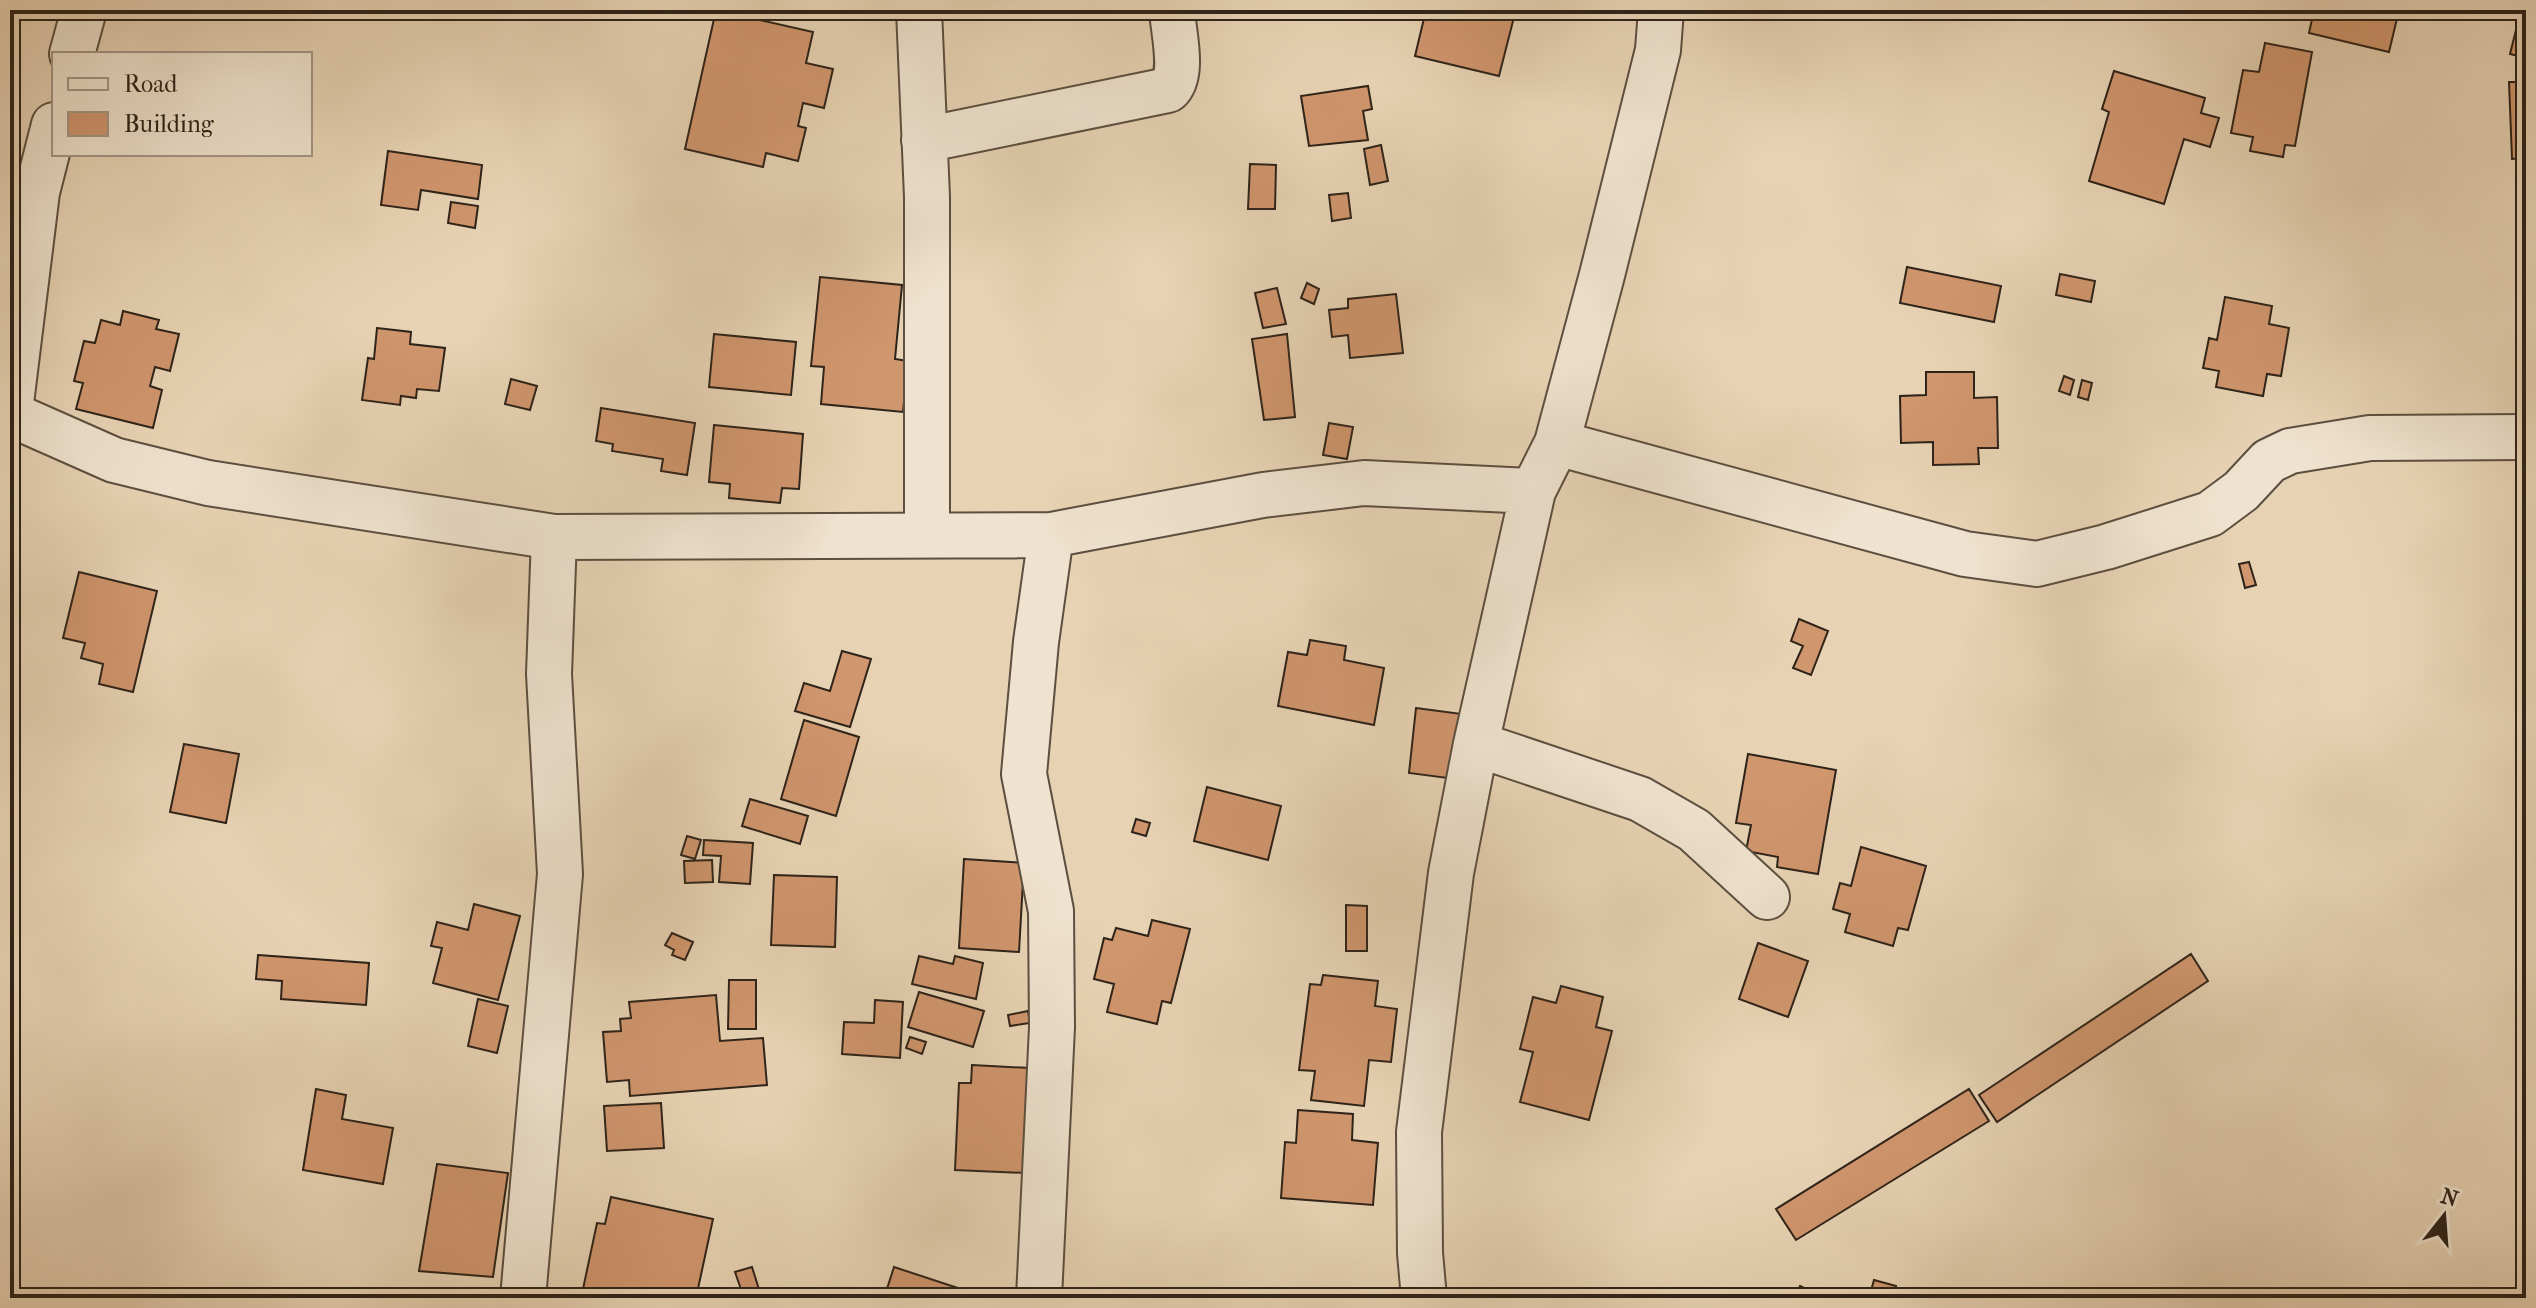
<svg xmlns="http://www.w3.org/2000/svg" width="2536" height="1308" font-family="'IM FELL French Canon',serif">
<rect width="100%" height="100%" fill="#e7d3b4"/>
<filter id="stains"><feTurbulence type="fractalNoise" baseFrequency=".0025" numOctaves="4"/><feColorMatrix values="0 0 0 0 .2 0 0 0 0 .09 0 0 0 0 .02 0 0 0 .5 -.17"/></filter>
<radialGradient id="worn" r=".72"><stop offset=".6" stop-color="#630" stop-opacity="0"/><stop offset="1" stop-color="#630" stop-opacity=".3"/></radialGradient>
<path fill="#d0966e" stroke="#2e2319" stroke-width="2" d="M716,10L813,32L806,63L833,69L824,108L803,103L798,126L806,128L798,161L766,153L763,167L685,149Z
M1426,10H1497L1514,17L1499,76L1415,56Z
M2314,10H2399L2389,52L2309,33Z
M2521,10H2526V58L2510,54Z
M2265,43L2312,52L2295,146L2285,145L2283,157L2250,151L2253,137L2231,133L2243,70L2259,72Z
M2114,71L2205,98L2201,113L2219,118L2210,147L2184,139L2164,204L2089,181L2109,112L2102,109Z
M2509,82H2526V158L2512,159Z
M1368,86L1372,109L1363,111L1368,140L1309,146L1301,96Z
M1381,145L1388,181L1370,185L1364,149Z
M388,151L482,165L478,199L421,190L418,210L381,205Z
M1250,164L1276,165L1275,209H1248Z
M1348,193L1351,218L1332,221L1329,195Z
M451,202L478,206L475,228L448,223Z
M1907,267L2001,286L1994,322L1900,303Z
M2060,274L2095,281L2091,302L2056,295Z
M820,277L902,285L895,359L908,361L903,412L821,404L824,367L811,366Z
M1307,283L1319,289L1314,304L1301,298Z
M1277,288L1286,324L1263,328L1255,293Z
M1396,294L1403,353L1350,358L1348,335L1332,337L1329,310L1348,308V299Z
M2225,297L2272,306L2269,324L2289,328L2281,376L2267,374L2263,396L2216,387L2219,371L2203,368L2209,338L2217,340Z
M123,311L159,320L156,329L179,334L170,371L155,367L150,386L162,390L153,428L76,409L83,383L74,381L84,341L95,343L101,320L120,325Z
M377,328L411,332L410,344L445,348L439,391L417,389L416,398L401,396L400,405L362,400L368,358L374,359Z
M714,334L796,342L791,395L709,387Z
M1287,334L1295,417L1264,420L1252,339Z
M1926,372H1974V398L1997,397L1998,448H1978L1979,464L1933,465V442L1901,443L1900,396L1926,395Z
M2064,376L2074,380L2070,395L2059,391Z
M511,379L537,386L530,410L505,404Z
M2082,380L2092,383L2088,400L2078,397Z
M601,408L695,423L687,475L661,471L663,459L612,451L613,444L596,441Z
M1329,423L1353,427L1347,459L1323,455Z
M714,425L803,434L799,489L782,488L780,503L729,498L730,484L709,482Z
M2249,562L2256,585L2245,588L2239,564Z
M79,572L157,591L133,692L99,684L103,664L81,658L85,643L63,638Z
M1799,619L1828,631L1811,675L1793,668L1803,646L1791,641Z
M1310,640L1346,646L1344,660L1384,668L1374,725L1278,706L1288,652L1307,655Z
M842,651L871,659L850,727L795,711L804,683L830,691Z
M1416,708L1462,714L1455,779L1409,773Z
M804,720L859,737L836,816L781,799Z
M184,744L239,754L226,823L170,812Z
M1748,754L1836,770L1818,874L1777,867L1778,857L1746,851L1751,825L1736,823Z
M1207,787L1281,806L1268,860L1194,841Z
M750,799L808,816L800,844L742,826Z
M1136,819L1150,823L1146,836L1132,832Z
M687,836L701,840L695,859L681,855Z
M704,840L753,843L750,884L719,882L721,856L703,855Z
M1861,847L1926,866L1908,930L1898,928L1893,946L1845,932L1850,914L1833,909L1840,883L1851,886Z
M964,859L1024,863L1019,952L959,948Z
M712,860L713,882L685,883L684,861Z
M774,875L837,877L835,947L771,945Z
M474,904L520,916L498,1000L433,983L442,948L431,946L437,922L468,930Z
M1346,905L1367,906V951H1346Z
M1152,920L1190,929L1171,1003L1162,1001L1157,1024L1107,1012L1114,984L1094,979L1104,938L1112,940L1116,928L1148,936Z
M672,933L693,942L685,960L672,955L674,950L665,945Z
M1758,943L1808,961L1788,1017L1739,999Z
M2191,954L2208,981L1997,1122L1979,1095Z
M258,955L369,963L366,1005L281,999L282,981L256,979Z
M919,956L953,964L955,956L983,963L976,999L912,984Z
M1323,975L1378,981L1375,1006L1397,1009L1391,1062L1369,1060L1364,1106L1311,1100L1315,1071L1299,1070L1310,984L1321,985Z
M729,980H756V1029H728Z
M1561,986L1603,997L1596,1027L1612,1031L1589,1120L1520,1102L1533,1052L1520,1049L1533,997L1556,1003Z
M919,992L984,1011L973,1047L908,1027Z
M716,995L720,1041L763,1038L767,1085L630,1096L629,1080L607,1082L603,1032L621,1031L620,1019L631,1018L629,1002Z
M478,999L508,1006L497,1053L468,1046Z
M875,1000L903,1002L900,1058L842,1054L844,1022L874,1023Z
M1028,1011L1030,1023L1010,1026L1008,1015Z
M910,1037L926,1042L922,1054L906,1048Z
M972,1065L1029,1068L1026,1173L955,1170L959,1083H971Z
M316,1089L346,1095L342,1119L393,1128L383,1184L303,1170Z
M1969,1089L1989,1121L1796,1240L1776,1209Z
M661,1103L664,1148L607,1151L604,1106Z
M1298,1110L1353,1114L1352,1140L1378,1143L1373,1205L1281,1198L1285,1142L1296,1143Z
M437,1164L508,1173L493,1277L419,1271Z
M611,1197L713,1219L696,1298H609L610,1295L583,1289L597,1223L605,1224Z
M752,1267L761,1296L744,1298L735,1272Z
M894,1267L976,1294L975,1298H884Z
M1874,1280L1896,1286L1893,1298H1869Z
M1800,1286L1824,1298H1794Z"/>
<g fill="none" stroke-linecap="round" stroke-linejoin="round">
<g stroke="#5c4f40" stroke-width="48">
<path id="minor" d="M919,10L927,197V534
M72,54L84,10
M924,140L1168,90C1185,75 1173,31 1172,10
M10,411L37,192L54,125
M10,414L114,460L208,483L554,537L1051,535L1263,495L1364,483L1533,491
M1557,443L1965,554L2037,564L2106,547L2210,514L2241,491L2269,461L2290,451L2370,438L2526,437
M1476,744L1640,799L1694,830L1767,897
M523,1298L560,874L549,674L554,537
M1039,1298L1052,1027L1051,911L1024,774L1036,642L1051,535
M1424,1298L1420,1253L1419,1132L1451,873L1476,744L1533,491L1557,443L1602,275L1658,50L1661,10"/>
</g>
<use href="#minor" stroke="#efe2ce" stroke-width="44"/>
</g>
<rect width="2536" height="1308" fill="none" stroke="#e7d3b4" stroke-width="40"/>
<rect x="12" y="12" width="2512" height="1284" fill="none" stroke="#2e2319" stroke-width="4"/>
<rect x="20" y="20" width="2496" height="1268" fill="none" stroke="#2e2319" stroke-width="2"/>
<rect x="52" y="52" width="260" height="104" fill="#efe2ce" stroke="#a29686" stroke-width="2"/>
<rect x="68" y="78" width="40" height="12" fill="#efe2ce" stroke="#a29686" stroke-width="2"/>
<text x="124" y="92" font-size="24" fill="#2e2319">Road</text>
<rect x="68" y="112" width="40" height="24" fill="#d0966e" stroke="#a29686" stroke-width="2"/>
<text x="124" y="132" font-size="24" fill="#2e2319">Building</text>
<g transform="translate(2444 1216) rotate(17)" stroke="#efe2ce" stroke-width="6" paint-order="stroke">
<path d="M0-6L14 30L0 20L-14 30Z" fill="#2e2319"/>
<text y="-12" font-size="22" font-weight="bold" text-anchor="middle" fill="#2e2319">N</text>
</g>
<rect width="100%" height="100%" filter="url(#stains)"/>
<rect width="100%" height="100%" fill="url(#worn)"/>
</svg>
